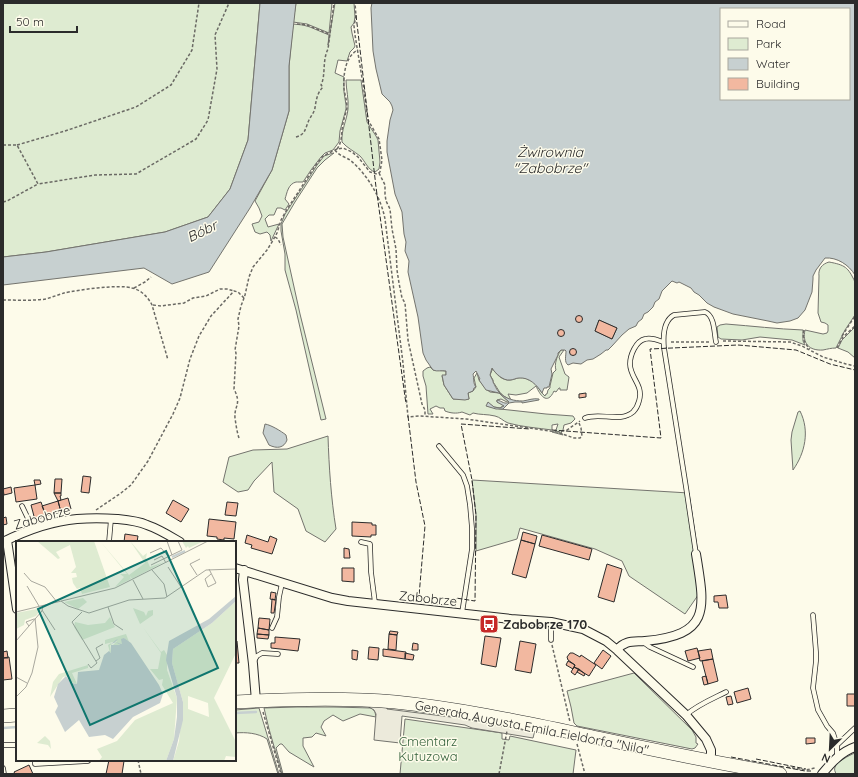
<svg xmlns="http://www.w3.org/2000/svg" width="858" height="777" font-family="Quicksand,sans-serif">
<rect width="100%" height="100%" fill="#fdfbea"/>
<path fill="#deebd1" stroke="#74746e" d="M3,3H260L248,140L230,189L208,217L165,232L46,252L3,257Z
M296,3H332L329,33L307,24L293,22Z
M335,3H354L355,17L354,23L351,27L352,33L355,46L354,48L350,52L347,61L338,60L335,73L344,77V92L346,105V109L340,131L339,142L333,150L325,153L321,157L311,170L303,182C300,182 298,182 296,182C288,184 287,193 285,199L289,204L285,210L281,208H277L274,215H269L265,219L268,227L279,224L271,241L270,235L267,232L260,234L255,232L252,224L259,222L262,216L259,208L255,201L272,170L289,111V66L293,24L303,25L310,27L329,35L328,45Z
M346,80H361L367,122L376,136L378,140L380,162L379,169L375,172C368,170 365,161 360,156C354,151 347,148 342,142C341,130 347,120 348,109C349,100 346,89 346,80Z
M334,153L325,160L317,168L295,202L282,224L283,237L300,314L326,419L321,420L296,310L285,270V254L281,231V224L285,214L310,176L317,165L324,156L330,154Z
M829,262C845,265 848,267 855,282V315L845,330L836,348C831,348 828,349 823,350C809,351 802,343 805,330L823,334L827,333L828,331V325L825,323L821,322L818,313L819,276C818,269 822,264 829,262Z
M726,324C752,326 777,329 803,330V341L805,345L792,340L760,337L742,340L721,339L718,337L717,327L720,325Z
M855,327V358L848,352L838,348L842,340Z
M561,350H564L559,357L565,374L569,377L567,390H560V388H559L556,392L554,391C547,406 540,395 536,386L527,393L516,395L508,394L511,400C498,394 500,391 493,382V380L490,375L493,368C495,374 503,381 510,380C511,380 516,379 517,378C521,377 526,378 529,380C537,382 539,391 545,396L546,394H547L548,390L550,388V386L553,373L556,370C554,365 557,355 561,350Z
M430,367L433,370L446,371V375L442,376L444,385L453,399H469L468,393L473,391L476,387L474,378L477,373L479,380L486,389L490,392L499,393L509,402H507L501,399L497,400V402L504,405L500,408L494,407L488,403L487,406L500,409L546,414L573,416L575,419L571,423L564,425L563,430L561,432L563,435L552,432L556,430L558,424L552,425V430C538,428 522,427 508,423C503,421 500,417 495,416C487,414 480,415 473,413L470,415L462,412C456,414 450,413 445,411L444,408H440L436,406L430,409L433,414H428L426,386L423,376V371L427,368Z
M800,411C810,431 805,453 793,470L791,440L792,432L798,412Z
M328,436C329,467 331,498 336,529L325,542L306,531L298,509L274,492L272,462L254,481L248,490L238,492L223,482L229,457L253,450L287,449Z
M472,480L689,493L703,588L685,614L629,576L622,561L595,549L520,528L517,539L476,551V515Z
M634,673L692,730L696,737V743L698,744L695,748L692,749L577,726L574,723L571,707L567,691Z
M297,707H334L372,708L375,712L376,717L360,714L343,721L333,715L324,721L321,727L326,736L316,733L312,737L303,738V746L314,767L289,752L282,744H280L276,748L283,774H282L269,729L264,708Z
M259,708L279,774H278L267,739C258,733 246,732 235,733V710Z
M405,719L502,733V739L509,740L510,736L576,750L573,774H400Z
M855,753V774H836C835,771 834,770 835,767C836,762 850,755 855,753Z"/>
<path fill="#eceadb" stroke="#74746e" d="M367,706L387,707V709L459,718L523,730L526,728L535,730L533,738L472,728L465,725L402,716L400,743L374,740L376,714L374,710Z"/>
<path fill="#c7d0d0" stroke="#74746e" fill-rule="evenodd" d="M260,3H296L289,66V111L272,170L250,208L209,272L172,284L144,268L3,285V257L46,252L165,232L208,217L230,189L248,140Z
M372,3H855V275C849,265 837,257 825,258L816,270L813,276V279L812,292L805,310L798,318L790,321L777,323L768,321L733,314L714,307L707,303L699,295L694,292L691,288L679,282L677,283L672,281L662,291L659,299L655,302L653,307L648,312L644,314L642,319L638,322L636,326L629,329L622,335L612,346L608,350H606L601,354L593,359L587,360L581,364L573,363L568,365C564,362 566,356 566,351L565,350H561L558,353V355L551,369L552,374L549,387H547V388H544L542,393C537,385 529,377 519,378C516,378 513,380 510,380C503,381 495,373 492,368L490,375L493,381V382C495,385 496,390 500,393C506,399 514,401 523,401C529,400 533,398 539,399V400L522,403V402H515L509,403L503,409H496L486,406L488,402L494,407L500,408L504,406L497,402V400C502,401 505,405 509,402L499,393L486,390L479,380L480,379L476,371L473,374C474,378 473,384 476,387L474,388L473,391L468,393L469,399L465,400L453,399L444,385L442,375H446V371C442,370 437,372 433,370L426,360L423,353L418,317L408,272L409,261L405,251L406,242L404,234L402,212L395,194L387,152V141L390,120L393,110L392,106L390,102L382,94L376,69L373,51L371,8ZM721,9H849V99H721ZM599,320L617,328L612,339L595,331Z
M265,424C271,425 281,431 286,435L287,440C284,448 277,449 269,445L263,433Z"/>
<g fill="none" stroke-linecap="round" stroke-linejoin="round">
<path stroke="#c7d0d0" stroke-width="2.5" d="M235,713L256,712
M3,728L17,727"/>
</g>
<path fill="#f2b8a0" stroke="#2b2b2b" d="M575.5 319a3.5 3.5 0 1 1 7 0a3.5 3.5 0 1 1-7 0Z
M599,320L617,328L612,339L595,331Z
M557.5 333a3.5 3.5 0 1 1 7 0a3.5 3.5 0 1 1-7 0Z
M569.5 352a3.5 3.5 0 1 1 7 0a3.5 3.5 0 1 1-7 0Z
M586,393V397L579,398V394Z
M83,476L91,477L89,493L81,492Z
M55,479H62L61,493H54Z
M34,480H40L41,484L35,485Z
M35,485L37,499L16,502L14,488Z
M11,487L12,493L4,495L3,489Z
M54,493H61V496H60L61,500L58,501Z
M68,498L71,509L61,512L58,501Z
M173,500L189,509L181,522L166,513Z
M58,501L61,512L46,516L42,506Z
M41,502L46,516L35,520L31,505Z
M227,502L238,503L236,516L225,515Z
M6,517L7,524L3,525V518Z
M209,519L236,522L234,539L224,538V540L217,539V537L207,536Z
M352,522L372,523V525H376V535H371V537L352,536Z
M523,532L537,536L535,544L521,540Z
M125,534L138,536L137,542H124Z
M247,535L268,542L270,536L277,539L272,554L251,548L252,545L245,543Z
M542,535L592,549L589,560L539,546Z
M521,540L535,544L526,578L512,574Z
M344,548L349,549L350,558H344Z
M607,564L622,569L614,602L598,597Z
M342,568H354V582L342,581Z
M271,592L276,593L275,600L270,599Z
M726,595L728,608H719L718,602H714V596Z
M272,599L276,600L274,613H271Z
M259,618L270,619L269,630L258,628Z
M258,628L269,630V635L257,634Z
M390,631L398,632L397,635L389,634Z
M257,634L269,635L268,639L257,638Z
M389,634L397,635L396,650L388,649Z
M485,636L501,638L496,667L481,664Z
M275,637L300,639L298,651L271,648V643H275Z
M237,641L239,663H235V642Z
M520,641L536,644L531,673L515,670Z
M413,643L418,644V650H412Z
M369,647L379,648L378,660L368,659Z
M697,648L700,658L688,661L685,651Z
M383,649L406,652L405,659L383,656Z
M711,649L713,659L700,661L698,651Z
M352,650L358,651L357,660L352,659Z
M603,650L611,656L602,669L594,663Z
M7,651L8,658H3V652Z
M405,653L414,655L413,660L405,659Z
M570,653H573L580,657L581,655L596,665L589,676L574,667L575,665L568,660L567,657Z
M9,657L12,679L3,680V658Z
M713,659L718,681L708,684L702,661Z
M568,661L575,665L573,669L566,665Z
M574,667L579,669L575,675L571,672Z
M579,669L585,674L584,676L577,672Z
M706,676L708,684L704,685L702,677Z
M748,688L751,699L737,703L734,692Z
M847,694H855V706H847Z
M731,696L733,704L728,705L726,697Z
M806,738H815V743L806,744Z
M109,760H118L124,761L122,774H106Z
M29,765L33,774H15L14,772Z"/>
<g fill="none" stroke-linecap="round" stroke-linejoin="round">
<g stroke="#2b2b2b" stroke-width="5.5">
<path id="lane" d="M585,418C600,412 620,423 633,412C636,409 638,405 639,401C644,385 630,378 630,364C630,355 636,341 645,339C651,337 658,340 663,342
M439,446L463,475L467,486L470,505L472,528V549L462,613
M22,506L33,529
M109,542L111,519
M361,542L370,544L371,572L375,603
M696,554L686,487L664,348C663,337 663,321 674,315L705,312C715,316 714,333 716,342
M813,615L816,652V661L813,688L818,710L827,726L833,733L837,745V758
M272,628L277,617L279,597L282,583
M551,640V622
M643,642L650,647L693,667
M254,661L257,656L262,653L278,654
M686,715C697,705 712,699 726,692
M3,745H17
M837,745L855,728
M35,760V764L88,761
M3,768L4,774"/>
</g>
<g stroke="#2b2b2b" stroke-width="10">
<path id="street" d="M7,540L17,609
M3,542C25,531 52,521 77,519C90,518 103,518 117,519C127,520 138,521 147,525C159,529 170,536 180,542
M235,568L332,598L348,601L511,619L551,622L583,629L606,641L617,650L686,715L706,739L711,750V754L710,761
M244,570L243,580L253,664L256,701
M617,650C625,640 633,642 645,641C711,635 705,609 696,554
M822,774C832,762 841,752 855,747"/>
</g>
<g stroke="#2b2b2b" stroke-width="14">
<path id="primary" d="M235,702C288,699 342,697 395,702C464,709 531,724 598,738C658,751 719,763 780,774
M3,716L17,715"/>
</g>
<path stroke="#6a6964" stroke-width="1.5" stroke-dasharray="3 2" stroke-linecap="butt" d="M297,24L307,25L329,34
M296,137C299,136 302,135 304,132C306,129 307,124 309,120C311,116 314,113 315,108C316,101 317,93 323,87L321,85C326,75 322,61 328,49L334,3
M3,145H17L38,184L95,175L136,174L196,139L208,120L217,69L215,35L229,3
M17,145L65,131L136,107L171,85L192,50L199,3
M337,149C343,141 341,132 343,123C344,118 346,113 347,108C347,101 345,95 344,89C343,76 345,56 358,50
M335,150C338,155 345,157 350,160C368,175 381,198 385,219L403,363L408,417L420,416L466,419L557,432
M379,173L385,185V194L386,201L390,209L392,229L396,249L397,270L399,283L402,298L405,303L408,340L422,404L425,410V416
M3,202L7,201L38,184
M275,237L278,239L281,245
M134,288L145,282L151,277
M3,300C17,300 32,301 46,299C52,297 58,295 64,293C77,290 120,284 132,288C141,290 148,297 152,305L168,360
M153,305L161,306L184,303L193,298L206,296L220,289H227L234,291
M804,330C802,338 804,343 810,349
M842,336L855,316
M723,341L790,342L802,346L823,357L846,364L855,366
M671,342H709
M837,348L843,337L855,326
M579,423L581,428L582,436L580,438H574L557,432L567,430L580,421
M239,438C237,432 236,425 235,418C234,405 242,405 234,389L236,353L235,350L239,326L238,319L241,306L244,298
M96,510L121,493L131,485L148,461L173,414L180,398L190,359L199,336L211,316L234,291L238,292L244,298L245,295L249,277L253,267L267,250L272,242L277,233L281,220L286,211L315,166L323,156L337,149L343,148L352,152L358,157L370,172L377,174L380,172L382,160L379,139L368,120L363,84L355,35L354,26L356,16L355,3
M552,645L570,722
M263,712L281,774
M577,744L585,774
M138,760L141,774
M787,767L806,770L815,768
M499,774L507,731"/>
<use href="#lane" stroke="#fdfbea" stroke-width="4"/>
<use href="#street" stroke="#fdfbea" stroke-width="8"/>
<use href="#primary" stroke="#fdfbea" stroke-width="13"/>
<path stroke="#2b2b2b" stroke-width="1" stroke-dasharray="5 2" stroke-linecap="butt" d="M356,15L376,187L406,404
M408,416L416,482L425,526L419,596L416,602L456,606V598L475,601L476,515L472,480L461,424L530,429
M552,430L661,438L650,349L738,345L796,350L830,364L855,370
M731,757L805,771H811
M756,759L806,769"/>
</g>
<defs>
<g id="bus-square" transform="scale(1)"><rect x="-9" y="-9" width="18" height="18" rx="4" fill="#c62828" stroke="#fdfbea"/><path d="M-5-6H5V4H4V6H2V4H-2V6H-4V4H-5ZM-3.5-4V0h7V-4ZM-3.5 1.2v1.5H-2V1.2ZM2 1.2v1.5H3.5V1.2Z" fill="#fff"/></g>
</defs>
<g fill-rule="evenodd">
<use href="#bus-square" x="489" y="624"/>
</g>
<g text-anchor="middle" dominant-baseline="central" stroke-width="3" stroke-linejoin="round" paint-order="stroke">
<g font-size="13" fill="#2b2b2b" stroke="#fdfbea">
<text transform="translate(42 517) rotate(-16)">Zabobrze</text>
<text transform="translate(428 598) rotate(6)">Zabobrze</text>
<text transform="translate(532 727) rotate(11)">Generała Augusta Emila Fieldorfa "Nila"</text>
</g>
<g font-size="13" font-weight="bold" fill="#2b2b2b" stroke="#fdfbea" text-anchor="start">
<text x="503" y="624">Zabobrze 170</text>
</g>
<g font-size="13" fill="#34623c" stroke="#fdfbea">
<text x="428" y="741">Cmentarz<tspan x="428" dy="15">Kutuzowa</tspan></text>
</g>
<g font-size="14" font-style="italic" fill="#2b2b2b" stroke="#fdfbea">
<text x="550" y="152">Żwirownia<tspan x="550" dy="16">"Zabobrze"</tspan></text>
<text transform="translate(202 231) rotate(-26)">Bóbr</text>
</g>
</g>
<g transform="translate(16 541)">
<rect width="220" height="220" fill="#fdfbea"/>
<path d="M21,0H78L94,46L66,53L64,47L61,48L57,42L56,37L61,36L60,32H55L60,26L54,4L40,11L44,17L42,18ZM84,0L113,34L129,22L114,0L127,15L131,12L130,17L134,26L148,21L135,28L132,23L135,28L116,38L114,35L115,38L99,46L108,36L104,33H111ZM166,0H188L173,7L172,5L170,7ZM67,57L71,61L62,68L48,61ZM220,60V112L198,157L220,201V216L210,215L208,220H157L163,200L167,161L156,122L157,108L196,82ZM172,155L192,162L193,176L172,168ZM26,67L20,75L9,79L8,84L0,88V72ZM117,67L128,71L130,75L132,70L137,69V74L124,83ZM94,76L99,86L66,99L58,86L59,81L72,84L89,82ZM126,85L145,111L148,109L151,114V129L161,157L158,198L150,220H83L86,216L81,208L101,200L119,179L157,162L146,144L147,138L143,139L134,128H142L145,112ZM110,93L113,101L108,97L106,103L102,102L104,105H97L94,104L95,111L94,112L92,104L95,102L96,105L101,100L89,103V99ZM72,124V127L56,132L61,143L55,141L51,135L47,136L34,156L37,141L43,133ZM29,195L34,200L35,208L32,204L21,202Z" fill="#deebd1" fill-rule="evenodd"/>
<path d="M220,55V60L196,82L157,108L156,122L167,161V179L157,220H150L158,198L161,176V157L150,119L153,100L193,78ZM108,97L115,102L143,144L147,153L144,162L117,176L97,198L89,194L73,196L63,179L49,191L39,171L42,165L38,156L42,143L50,135L55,142L61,143L62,131L83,129L88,114L93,110L95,112V104H104L100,101L95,103L100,99L102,98L99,101L106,103L105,98Z" fill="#c7d0d0"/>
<path fill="none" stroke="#c7d0d0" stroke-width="2" d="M156,16L169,10"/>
<path fill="none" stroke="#a9a89e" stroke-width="1" d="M151,0L156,14M134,12L145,7L152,15M138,19L146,15L150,22M135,24L166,9L162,0M152,26L165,46M193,28L200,42L192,46L189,38L195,33M136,29L148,43L151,56M8,32L15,40L29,46L41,61M181,34L174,23L184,18M117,39L127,58M11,45L23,65M45,60L52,65L73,72L113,59L149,57L190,29L220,28M92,66L98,83L107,89M26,69L39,89M0,71L99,47L192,0M66,71L56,81L81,122L75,127L72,123M13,85L10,81L18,78M0,100L26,70L27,64M80,120L84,117L80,107L87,103M0,136L11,142M0,156L10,146L16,132L22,106L19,77"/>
<path fill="#0f766e" fill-opacity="0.15" stroke="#0f766e" stroke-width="2" d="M150,10L202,127L74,184L22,68Z"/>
<rect width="220" height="220" fill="none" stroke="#2b2b2b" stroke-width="2"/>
</g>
<rect width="858" height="777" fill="none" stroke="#2b2b2b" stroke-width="8"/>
<rect x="720" y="8" width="130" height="92" fill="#fdfbea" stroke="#a9a89e"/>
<rect x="728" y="21" width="20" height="6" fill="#fdfbea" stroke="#a9a89e"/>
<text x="756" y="28" font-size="12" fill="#2b2b2b">Road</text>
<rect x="728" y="38" width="20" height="12" fill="#deebd1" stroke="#a9a89e"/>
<text x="756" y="48" font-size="12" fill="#2b2b2b">Park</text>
<rect x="728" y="58" width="20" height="12" fill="#c7d0d0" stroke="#a9a89e"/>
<text x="756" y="68" font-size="12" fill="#2b2b2b">Water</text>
<rect x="728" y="78" width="20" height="12" fill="#f2b8a0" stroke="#a9a89e"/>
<text x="756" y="88" font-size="12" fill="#2b2b2b">Building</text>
<g transform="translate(830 749) rotate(204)" stroke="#fdfbea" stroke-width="3" paint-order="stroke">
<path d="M0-3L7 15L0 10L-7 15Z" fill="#2b2b2b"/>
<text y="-6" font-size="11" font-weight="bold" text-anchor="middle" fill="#2b2b2b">N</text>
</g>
<path d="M10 26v6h67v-6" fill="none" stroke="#2b2b2b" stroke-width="2"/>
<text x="16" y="26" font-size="12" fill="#2b2b2b" stroke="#fdfbea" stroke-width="3" paint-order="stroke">50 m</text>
</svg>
